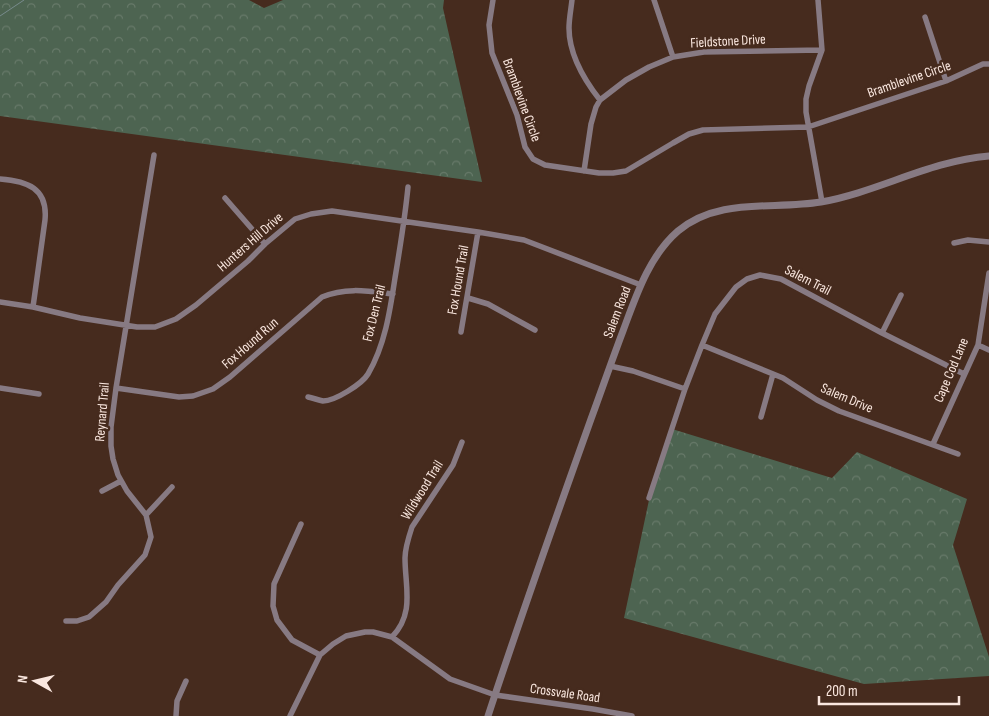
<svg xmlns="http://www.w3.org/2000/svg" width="989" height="716" font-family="'Sofia Sans Condensed',sans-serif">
<defs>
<pattern id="forest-crowns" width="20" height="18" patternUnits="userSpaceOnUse" patternTransform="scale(1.25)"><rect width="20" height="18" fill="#4d6451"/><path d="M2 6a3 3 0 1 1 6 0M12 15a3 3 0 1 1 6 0" fill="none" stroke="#687a6a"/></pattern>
</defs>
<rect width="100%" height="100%" fill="#462b1e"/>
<path fill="url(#forest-crowns)" d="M0,0H249L264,8L283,0H444L443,8L482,182L0,116Z
M672,429L832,478L857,452L967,499L953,545L989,657V676L864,684L624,618L649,500Z"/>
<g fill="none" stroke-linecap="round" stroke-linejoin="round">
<path stroke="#788b8c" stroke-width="1" d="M0,16L24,0"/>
<path stroke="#877a83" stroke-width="5.5" d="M493,0L489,25L492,53L517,115L525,147L533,159L545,165L599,173H613L626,171L673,143L689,134L703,130L808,127L946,81L983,64H989
M572,0C571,9 569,19 569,28C569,54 585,81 600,100
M654,0L673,57
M818,0L822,50L809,86L806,99V112L822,202
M925,17L946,81
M584,171L591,124L596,107L600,100L626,80L649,67L673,57L704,52L822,50
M0,179C27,181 48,188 45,220L33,307
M225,198L265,244
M954,243L968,240L989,242
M468,298L488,304L535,330
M0,302L33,307L80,318L137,327H155L176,319L196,305L248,261L265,244L295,219L311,214L332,211L478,232L524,240L641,285
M461,332L478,232
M882,333L901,295
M702,345L783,378L817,400L839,411L958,454
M978,345L989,350
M610,366L633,371L685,389
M0,388L39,394
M116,388L179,397L193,396L213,389L230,377L322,297C346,287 368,291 393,294
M308,397C313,398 318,400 323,401C335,401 362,384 368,374C385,345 390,311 395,278C400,248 405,218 408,187
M761,417L773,374
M933,444L978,345L989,273
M102,491L121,481
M649,498L685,389L702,345L715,314L736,287L747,279L760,275L781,279L882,333L964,374
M146,515L172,487
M301,524L274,584L273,606L277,620L292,640L320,655
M66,621H77L89,617L106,602L118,585L145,555L151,537L146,515L127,491L118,475L113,459L111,446V427L116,388L154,155
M392,637C415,613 405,587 405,558C405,548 409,536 412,527L453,465L462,442
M176,716L177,701L186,681
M290,716L320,655L333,644L346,636L365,632H373L392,637L450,679L495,695L593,709L632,716"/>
<path stroke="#877a83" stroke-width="7" d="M488,716C521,616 556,517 591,419C602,389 612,360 623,331C636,296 649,256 678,231C719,197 772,210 821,202C878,192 929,161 989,156"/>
</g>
<g text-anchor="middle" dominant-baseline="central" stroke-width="5" stroke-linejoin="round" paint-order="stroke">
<g font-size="14" fill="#fae7df" stroke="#462b1e">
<text transform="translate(728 41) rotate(-3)">Fieldstone Drive</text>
<text transform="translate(909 79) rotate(-19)">Bramblevine Circle</text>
<text transform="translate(522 100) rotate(70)">Bramblevine Circle</text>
<text transform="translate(250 242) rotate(-41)">Hunters Hill Drive</text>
<text transform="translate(458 280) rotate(-80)">Fox Hound Trail</text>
<text transform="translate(808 280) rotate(27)">Salem Trail</text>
<text transform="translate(617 312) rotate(-69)">Salem Road</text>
<text transform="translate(374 313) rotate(-76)">Fox Den Trail</text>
<text transform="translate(250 343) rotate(-41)">Fox Hound Run</text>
<text transform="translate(951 370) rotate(-67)">Cape Cod Lane</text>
<text transform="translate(847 398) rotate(23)">Salem Drive</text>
<text transform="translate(102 412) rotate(-85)">Reynard Trail</text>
<text transform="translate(422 490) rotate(-58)">Wildwood Trail</text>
<text transform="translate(565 693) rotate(8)">Crossvale Road</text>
</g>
</g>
<g transform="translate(35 681) rotate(278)" stroke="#462b1e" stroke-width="4" paint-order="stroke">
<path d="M0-4L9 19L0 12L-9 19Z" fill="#fae7df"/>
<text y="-8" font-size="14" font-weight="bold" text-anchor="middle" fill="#fae7df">N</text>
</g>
<path d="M819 696v8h140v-8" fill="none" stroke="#fae7df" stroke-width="2.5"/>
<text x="826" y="696" font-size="15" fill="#fae7df" stroke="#462b1e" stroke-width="4" paint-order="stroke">200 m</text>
</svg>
